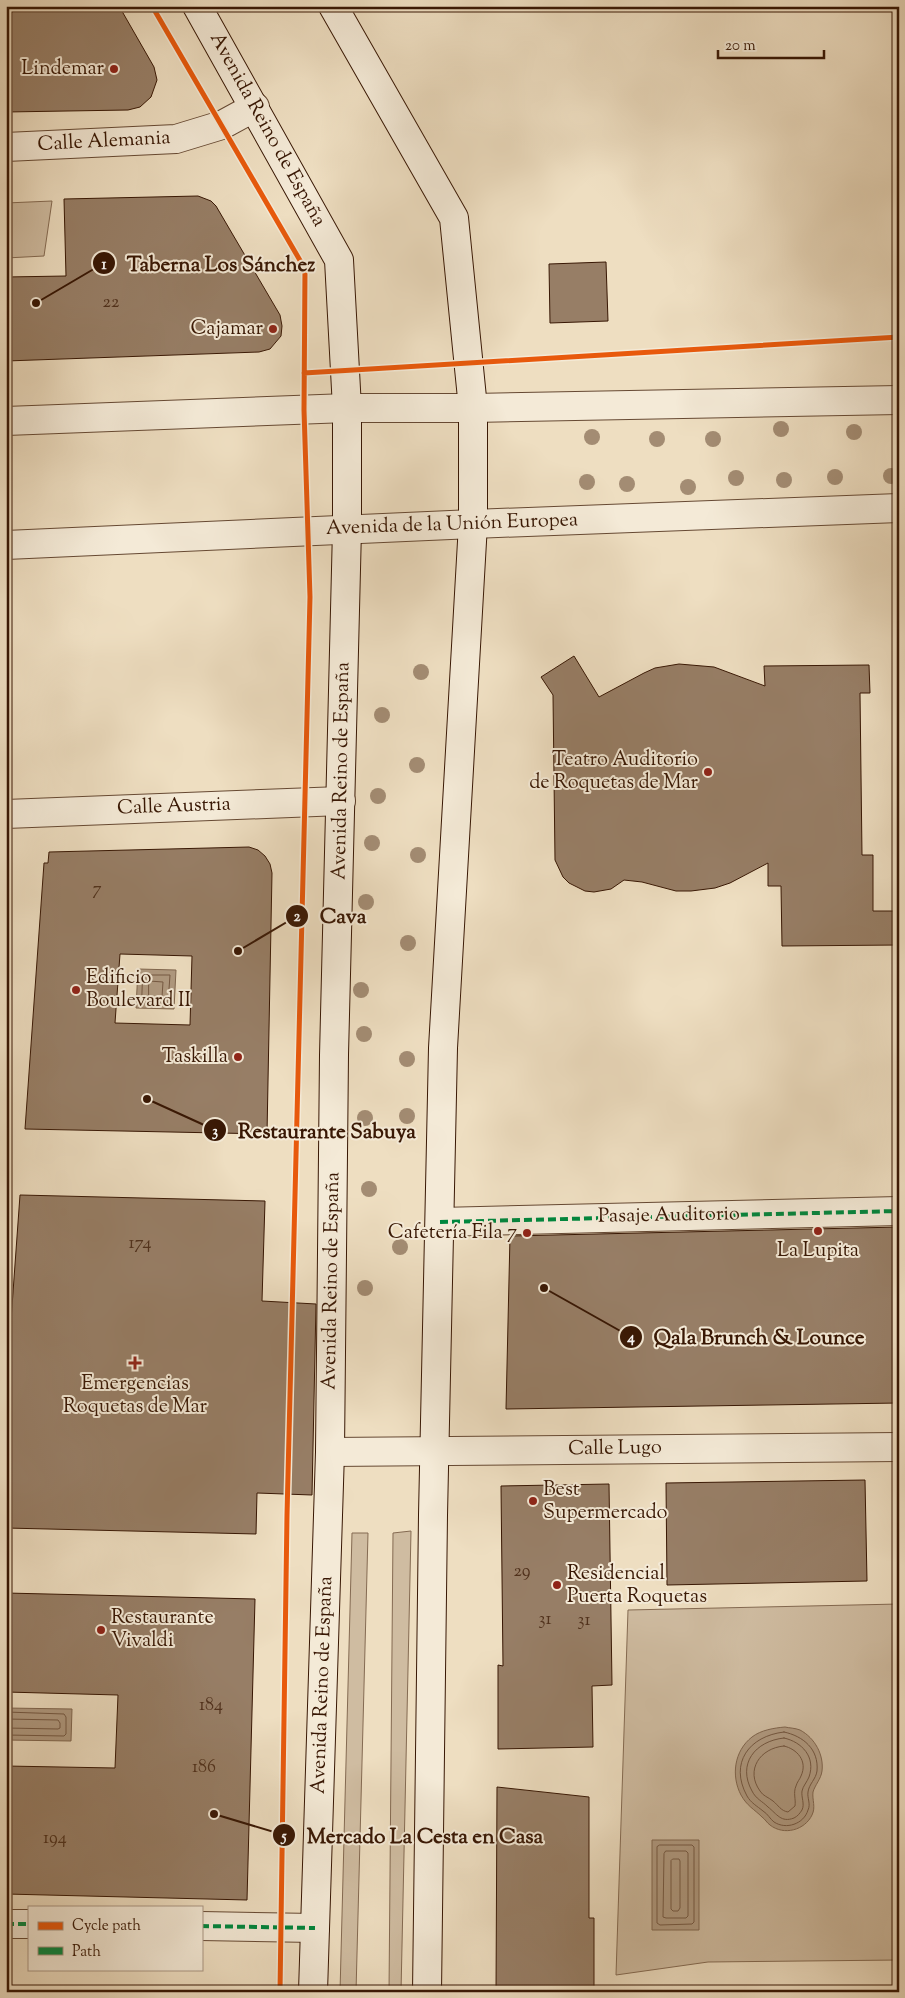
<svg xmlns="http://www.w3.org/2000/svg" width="905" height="1998" font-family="'Sorts Mill Goudy',serif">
<rect width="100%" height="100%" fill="#eedec1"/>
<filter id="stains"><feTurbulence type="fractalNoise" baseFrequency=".004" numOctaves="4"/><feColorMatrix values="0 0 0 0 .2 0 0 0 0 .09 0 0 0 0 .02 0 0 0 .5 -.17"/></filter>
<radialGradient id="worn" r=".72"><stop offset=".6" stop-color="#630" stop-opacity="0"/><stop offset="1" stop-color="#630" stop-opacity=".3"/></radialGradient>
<path fill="#cfbca1" stroke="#846a52" d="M52,201L44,256L6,258V203Z
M411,1531L401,1992H389L393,1533Z
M352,1533H368L356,1992H340Z
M899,1604V1960L708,1962L616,1975L628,1610Z"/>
<path fill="#b09a81" stroke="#80664f" d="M138,969L176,970L174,1009L136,1008Z
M6,1708L72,1709L71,1741L6,1740Z
M785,1727C789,1728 795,1728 800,1730C815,1738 824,1755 822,1771C821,1779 815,1785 813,1792C812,1800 816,1807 812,1815C805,1830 784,1836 770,1825C767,1823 765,1819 762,1817C754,1809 747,1806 741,1795C731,1776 734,1751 752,1737C761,1730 774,1728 785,1727Z
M652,1840H699V1930H652Z"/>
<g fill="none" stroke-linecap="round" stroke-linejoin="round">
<path stroke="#745842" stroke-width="1" d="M143,975H170L168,1003H142Z
M149,981L163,982L162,997L149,996Z
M6,1712L64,1714L66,1717V1734L64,1736L6,1735
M6,1719L58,1720L60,1723V1728L58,1729L6,1728
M784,1732C803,1736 819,1749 817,1771C816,1779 809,1784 808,1792C807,1798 811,1804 808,1810C804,1824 786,1830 774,1822C770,1819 768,1814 763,1811C757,1806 751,1803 747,1796C729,1763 749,1736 784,1732Z
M784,1738C802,1742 816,1757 809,1777C807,1782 803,1786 802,1791C801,1797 805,1804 802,1810C800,1813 798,1816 794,1818C781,1823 777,1814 768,1807C762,1801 756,1799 752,1791C737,1764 755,1741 784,1738Z
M784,1746C797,1749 808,1761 801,1776C800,1779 797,1782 796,1786C793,1793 796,1799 795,1806L788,1812C781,1811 778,1805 773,1801C768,1797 763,1796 760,1791C745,1770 760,1748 784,1746Z
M660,1845H692L694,1847V1922L692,1924L660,1925L657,1923V1847Z
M666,1851H686L688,1853V1916L686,1918H666L663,1917L664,1854Z
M673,1859H679L680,1861V1908L678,1911H673L671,1909V1861Z"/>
</g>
<path fill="#977e66" stroke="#381704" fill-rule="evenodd" d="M6,6H119L154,67L157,80L151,97L140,107L128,110L6,112Z
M198,196L211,201L216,206L280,315L282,326L281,336L270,349L259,352L6,361V277L66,276L64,199Z
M606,262L608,321L550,323L549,264Z
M574,656L599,697L644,673L655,668L679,664L714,667L765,686L764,666L869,665L870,693H860L862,855H873V911H899V945L782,946L781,886H768V863L730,883L715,888L691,891H676L642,882L624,880L611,889L594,892L585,891L569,883L563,877L555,860L553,695L541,677Z
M249,847L258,850L265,856L270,864L272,873L267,1134L25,1129L44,863H48L49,852ZM120,954L192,956L190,1025L115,1023Z
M20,1195L265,1201L262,1301L316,1304L312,1495L257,1493L256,1534L6,1528V1390Z
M899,1227V1403L506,1409L510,1236Z
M865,1480L867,1581L667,1585L666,1483Z
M609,1484L612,1685L592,1686L593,1747L498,1749V1665L503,1666L501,1486Z
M6,1593L255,1599L247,1900L6,1894V1766L115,1768L118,1695L6,1692Z
M497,1787L589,1797V1918H594V1992H496Z"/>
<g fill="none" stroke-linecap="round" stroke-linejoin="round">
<g stroke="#664933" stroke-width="30">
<path id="street" d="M6,147L176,139L222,125L255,107
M6,421L347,408H473L899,400
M6,545L473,524L899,508
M6,814L341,801
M440,1222L899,1211
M330,1452L899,1447
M6,1924H29
M201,1926L315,1928"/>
</g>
<g stroke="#381704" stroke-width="30">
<path id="secondary" d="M197,6L339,260L347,408V529L334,1055L330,1452L313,1992
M333,6L454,218L473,408V524L443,1048L433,1515L427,1992"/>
</g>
<use href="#street" stroke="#f4ead7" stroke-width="28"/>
<use href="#secondary" stroke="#f4ead7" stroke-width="28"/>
<path stroke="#00873e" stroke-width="4" stroke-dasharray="8 4" stroke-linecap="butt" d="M440,1222L899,1211
M6,1924H29
M201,1926L315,1928"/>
<g stroke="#f4ead7" stroke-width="8">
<path id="cycleway" d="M152,6L305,269L304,410L310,597L287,1515L280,1992
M304,373L899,337"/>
</g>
<use href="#cycleway" stroke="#e8590c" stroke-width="5"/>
</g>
<g fill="#a38c73">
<circle cx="781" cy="429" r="8"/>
<circle cx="854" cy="432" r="8"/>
<circle cx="592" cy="437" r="8"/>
<circle cx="657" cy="439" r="8"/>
<circle cx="713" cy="439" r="8"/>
<circle cx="891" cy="476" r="8"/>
<circle cx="835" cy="477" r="8"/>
<circle cx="736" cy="478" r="8"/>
<circle cx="784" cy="480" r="8"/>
<circle cx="587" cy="482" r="8"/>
<circle cx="627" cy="484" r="8"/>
<circle cx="688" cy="487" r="8"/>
<circle cx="421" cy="672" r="8"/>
<circle cx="382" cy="715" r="8"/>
<circle cx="417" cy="765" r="8"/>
<circle cx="378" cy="796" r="8"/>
<circle cx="372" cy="843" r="8"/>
<circle cx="418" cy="855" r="8"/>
<circle cx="366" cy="902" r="8"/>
<circle cx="408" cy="943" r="8"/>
<circle cx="361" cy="990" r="8"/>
<circle cx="364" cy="1034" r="8"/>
<circle cx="407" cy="1059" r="8"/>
<circle cx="407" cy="1116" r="8"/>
<circle cx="365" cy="1118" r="8"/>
<circle cx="369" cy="1189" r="8"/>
<circle cx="400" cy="1247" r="8"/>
<circle cx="365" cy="1288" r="8"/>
</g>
<g fill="#8f2418" stroke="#f4ead7" stroke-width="2">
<circle cx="114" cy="69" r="5"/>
<circle cx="273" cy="329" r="5"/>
<circle cx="708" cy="772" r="5"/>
<circle cx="76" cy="990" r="5"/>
<circle cx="238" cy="1057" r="5"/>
<circle cx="818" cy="1231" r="5"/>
<circle cx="527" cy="1233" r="5"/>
<path d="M132.5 1355.5h5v5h5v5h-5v5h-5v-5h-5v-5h5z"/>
<circle cx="533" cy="1501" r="5"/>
<circle cx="557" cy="1585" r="5"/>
<circle cx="101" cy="1630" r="5"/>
</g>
<g text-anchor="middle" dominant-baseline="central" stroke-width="4" stroke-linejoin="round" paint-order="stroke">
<g font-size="18" fill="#50311c">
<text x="111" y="303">22</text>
<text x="97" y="890">7</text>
<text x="140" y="1244">174</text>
<text x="522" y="1572">29</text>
<text x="545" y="1620">31</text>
<text x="584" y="1621">31</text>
<text x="211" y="1706">184</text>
<text x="204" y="1768">186</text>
<text x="55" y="1839">194</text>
</g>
<g font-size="20" fill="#381704" stroke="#f4ead7" text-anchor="end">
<text x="104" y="69">Lindemar</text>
<text x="263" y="329">Cajamar</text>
<text x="698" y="760">Teatro Auditorio<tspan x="698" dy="23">de Roquetas de Mar</tspan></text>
<text x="86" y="978" text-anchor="start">Edificio<tspan x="86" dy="23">Boulevard II</tspan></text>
<text x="228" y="1057">Taskilla</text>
<text x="517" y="1233">Cafetería Fila 7</text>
<text x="818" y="1251" text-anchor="middle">La Lupita</text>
<text x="135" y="1384" text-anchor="middle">Emergencias<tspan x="135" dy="23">Roquetas de Mar</tspan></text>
<text x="543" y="1490" text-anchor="start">Best<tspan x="543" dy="23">Supermercado</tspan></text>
<text x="567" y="1574" text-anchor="start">Residencial<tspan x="567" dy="23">Puerta Roquetas</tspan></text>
<text x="111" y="1618" text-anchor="start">Restaurante<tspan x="111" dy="23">Vivaldi</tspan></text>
</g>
<g font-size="20" fill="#381704" stroke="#f4ead7">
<text transform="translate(267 130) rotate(61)">Avenida Reino de España</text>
<text transform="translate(104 142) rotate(-3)">Calle Alemania</text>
<text transform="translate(452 525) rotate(-2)">Avenida de la Unión Europea</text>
<text transform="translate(342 771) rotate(-89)">Avenida Reino de España</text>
<text transform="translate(174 807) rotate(-2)">Calle Austria</text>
<text transform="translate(669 1216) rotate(-1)">Pasaje Auditorio</text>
<text transform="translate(332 1281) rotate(-89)">Avenida Reino de España</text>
<text transform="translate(615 1449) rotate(-1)">Calle Lugo</text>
<text transform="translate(323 1685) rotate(-88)">Avenida Reino de España</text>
</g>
</g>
<path fill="none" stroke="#381704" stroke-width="2" d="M36 303L104 263M238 951L297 916M147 1099L215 1130M544 1288L631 1337M214 1814L284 1835"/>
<g fill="#381704" stroke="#f4ead7" stroke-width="2">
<circle cx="36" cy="303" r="5"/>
<circle cx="238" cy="951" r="5"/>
<circle cx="147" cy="1099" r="5"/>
<circle cx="544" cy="1288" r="5"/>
<circle cx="214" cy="1814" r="5"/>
<circle cx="104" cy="263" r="12"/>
<circle cx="297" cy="916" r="12"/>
<circle cx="215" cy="1130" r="12"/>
<circle cx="631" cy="1337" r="12"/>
<circle cx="284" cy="1835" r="12"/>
</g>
<g font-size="15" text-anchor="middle" font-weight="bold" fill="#fff">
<text x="104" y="269">1</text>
<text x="297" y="921">2</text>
<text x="215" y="1136">3</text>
<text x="631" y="1342">4</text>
<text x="284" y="1841">5</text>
</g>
<g font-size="21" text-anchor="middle" font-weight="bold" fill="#381704" stroke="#f4ead7" stroke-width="4" stroke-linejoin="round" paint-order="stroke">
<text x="221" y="271">Taberna Los Sánchez</text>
<text x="343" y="923">Cava</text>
<text x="327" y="1138">Restaurante Sabuya</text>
<text x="759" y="1344">Qala Brunch &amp; Lounce</text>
<text x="425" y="1843">Mercado La Cesta en Casa</text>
</g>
<rect width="905" height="1998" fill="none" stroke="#eedec1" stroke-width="25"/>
<rect x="8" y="8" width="890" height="1983" fill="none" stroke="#381704" stroke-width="2.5"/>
<rect x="12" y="12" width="880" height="1973" fill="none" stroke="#381704"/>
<rect x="28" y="1906" width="175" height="65" fill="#f4ead7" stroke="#a99683"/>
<rect x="38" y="1922" width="25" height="8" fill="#e8590c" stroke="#a99683"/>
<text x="72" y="1930" font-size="15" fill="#381704">Cycle path</text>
<rect x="38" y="1947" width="25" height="8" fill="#00873e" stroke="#a99683"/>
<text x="72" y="1956" font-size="15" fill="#381704">Path</text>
<path d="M718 50v8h106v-8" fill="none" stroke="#381704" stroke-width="2.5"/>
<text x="725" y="50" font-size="15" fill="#381704" stroke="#f4ead7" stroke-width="4" paint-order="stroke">20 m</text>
<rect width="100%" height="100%" filter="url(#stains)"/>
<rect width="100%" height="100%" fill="url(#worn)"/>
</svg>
